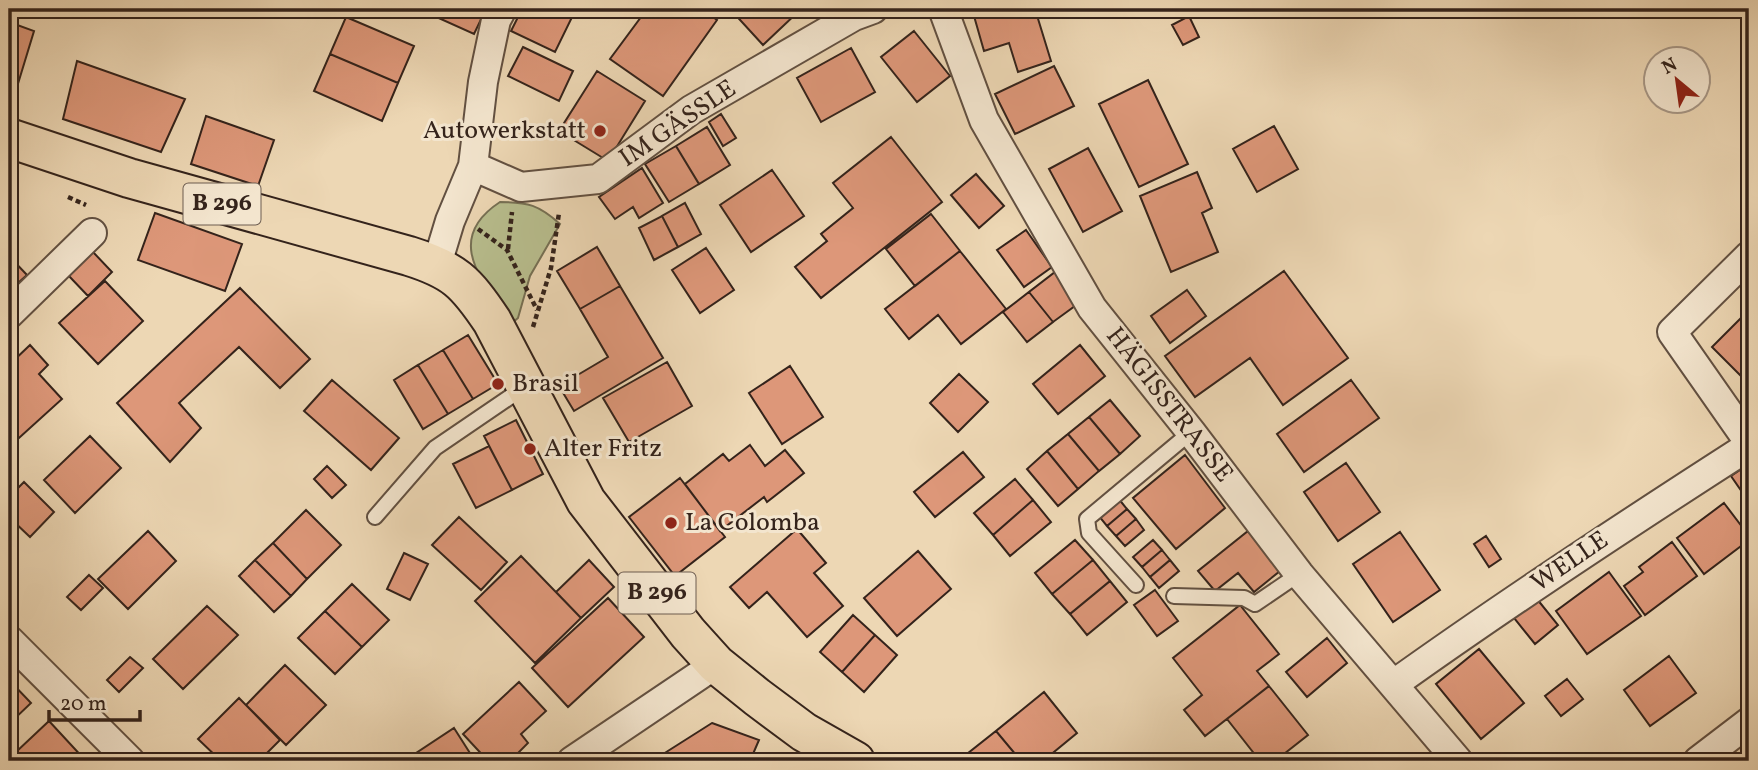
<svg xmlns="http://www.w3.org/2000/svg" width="1758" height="770" font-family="Vollkorn,serif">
<rect width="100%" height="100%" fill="#edd7b4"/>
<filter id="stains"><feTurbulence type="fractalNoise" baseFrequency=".00286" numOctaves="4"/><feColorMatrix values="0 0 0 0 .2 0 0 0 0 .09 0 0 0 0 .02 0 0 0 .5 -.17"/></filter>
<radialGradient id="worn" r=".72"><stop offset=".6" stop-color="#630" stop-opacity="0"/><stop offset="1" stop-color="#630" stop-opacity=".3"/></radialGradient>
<path fill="#b8be8e" stroke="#767054" stroke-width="2" d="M500,202C528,202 539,205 560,224L530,276L518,318L511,324C484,282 442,240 500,202Z"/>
<path fill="#dd9779" stroke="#34231b" stroke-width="2" d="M424,9H486L474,34L423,11Z
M522,9H576L555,52L511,31Z
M647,9H702L717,20L663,96L610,59Z
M730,9H797L799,11L763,45Z
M972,9H1035L1051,61L1018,72L1009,43L984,51Z
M1189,16L1199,37L1183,45L1172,25Z
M346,17L414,46L398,83L330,54Z
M9,22L34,31L17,87L9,84Z
M914,31L950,76L917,102L881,57Z
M523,47L573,71L559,101L508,76Z
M851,48L875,92L821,122L797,78Z
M330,54L398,83L382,121L314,91Z
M77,61L185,99L161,152L63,119Z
M1054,66L1074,106L1015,134L995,94Z
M597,71L645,101L608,161L559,131Z
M1148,80L1188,164L1139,187L1099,104Z
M721,114L736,138L723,146L709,122Z
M206,116L274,140L258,186L191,164Z
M1274,126L1298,169L1257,192L1233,149Z
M707,127L730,165L699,184L676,146Z
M891,137L942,202L821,298L795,267L827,241L821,234L853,208L833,183Z
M676,146L699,184L669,202L645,164Z
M1088,148L1122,211L1083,232L1049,169Z
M642,168L663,203L639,218L633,207L615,219L599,197Z
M772,170L804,216L751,252L720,205Z
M1197,172L1212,208L1202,213L1218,252L1171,272L1140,196Z
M976,174L1004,206L979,228L951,195Z
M685,203L701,234L678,247L662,216Z
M155,213L242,244L225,291L138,260Z
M931,214L960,251L915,286L886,249Z
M662,216L678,247L654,260L639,228Z
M1026,230L1052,267L1024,287L997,250Z
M597,247L620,286L580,309L557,271Z
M706,248L734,290L700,313L672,270Z
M960,251L1006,309L961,344L938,315L909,339L885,309Z
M93,252L112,272L88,296L68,275Z
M9,256L27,275L9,291Z
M1284,271L1348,358L1283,405L1250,358L1195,397L1165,356Z
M1055,272L1079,303L1053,322L1029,292Z
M105,281L143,321L98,364L59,323Z
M620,286L663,358L574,411L559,386L608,357L580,309Z
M240,288L310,359L280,388L239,347L179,403L201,428L170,462L117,403Z
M1187,290L1206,316L1170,343L1151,316Z
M1029,292L1053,322L1027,342L1003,312Z
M1744,315L1749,320V384L1712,347Z
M468,335L498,384L473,399L443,350Z
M30,345L48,365L39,374L62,399L9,447V365Z
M1080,345L1105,376L1058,414L1033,384Z
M443,350L473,399L448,414L418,365Z
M667,362L692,406L629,442L603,398Z
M418,365L448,414L423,429L394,380Z
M790,366L823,417L782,444L749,393Z
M959,374L988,402L958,432L930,403Z
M332,380L399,438L371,470L304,411Z
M1351,380L1379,418L1304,472L1277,434Z
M1110,400L1140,436L1120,454L1089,417Z
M1089,417L1120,454L1099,471L1068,434Z
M516,420L543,474L512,490L484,436Z
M1068,434L1099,471L1078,489L1047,451Z
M90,436L121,468L75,513L44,480Z
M750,445L765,466L785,450L804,473L767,502L764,497L720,531L685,484L723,454L729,461Z
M489,446L512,490L476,508L453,464Z
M1047,451L1078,489L1058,506L1027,469Z
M963,452L984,477L935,517L914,492Z
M1185,455L1225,508L1176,549L1133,498Z
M1346,463L1380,512L1338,541L1304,492Z
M1749,464V502L1731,476Z
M327,466L346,485L332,498L314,479Z
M680,478L725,537L675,576L629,517Z
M1015,479L1033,500L993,535L974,513Z
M24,482L54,512L30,537L9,517V497Z
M1118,498L1127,509L1107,526L1098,515Z
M1033,500L1051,522L1010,556L993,535Z
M1724,503L1749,536V540L1704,574L1677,538Z
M1127,509L1136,519L1116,536L1107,526Z
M306,510L341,545L307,579L273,543Z
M459,517L507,562L481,590L432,545Z
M1136,519L1144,530L1125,546L1116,536Z
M797,529L826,563L814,573L843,606L807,637L767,592L749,608L730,587Z
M148,531L176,561L128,609L98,579Z
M1248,531L1280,571L1254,592L1238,573L1215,591L1198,571Z
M1400,532L1440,590L1393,622L1353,564Z
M1486,536L1501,559L1489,567L1474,544Z
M1075,540L1093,560L1052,594L1035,573Z
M1153,540L1162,550L1142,567L1133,557Z
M1672,542L1697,576L1645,615L1624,586L1643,572L1639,567Z
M273,543L307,579L291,596L255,560Z
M1162,550L1170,560L1150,577L1142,567Z
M918,551L951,589L897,636L864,598Z
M404,553L428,564L410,600L387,589Z
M521,556L581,618L535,663L475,601Z
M255,560L291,596L274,612L239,576Z
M589,560L614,587L581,618L556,592Z
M1093,560L1110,581L1070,614L1052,594Z
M1170,560L1179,571L1159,588L1150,577Z
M1609,572L1641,616L1587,654L1556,611Z
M89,575L103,588L81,610L67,597Z
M1110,581L1127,602L1087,635L1070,614Z
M352,584L389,620L362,647L325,611Z
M1155,590L1178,621L1157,636L1134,605Z
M608,598L644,637L568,707L532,668Z
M1537,599L1558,625L1535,644L1514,618Z
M1240,605L1279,654L1257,671L1269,686L1205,736L1184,710L1202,695L1173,658Z
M207,606L238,635L183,689L153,659Z
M325,611L362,647L335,674L298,638Z
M853,615L875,635L842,672L820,652Z
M875,635L897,655L864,692L842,672Z
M1327,638L1347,663L1307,697L1286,672Z
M1479,649L1524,703L1481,739L1436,684Z
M1669,656L1696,693L1650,726L1624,690Z
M130,657L143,668L119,692L107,680Z
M285,665L326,705L286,745L246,705Z
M1567,679L1583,699L1561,716L1545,696Z
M9,680L31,703L9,724Z
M519,682L546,711L521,734L528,743L516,755L521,761H488L463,734Z
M1269,686L1308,735L1275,761H1260L1227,719Z
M1044,692L1077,733L1043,761H1021L996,731Z
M239,698L280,740L259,761H221L198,739Z
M49,721L86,761H25L16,752Z
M712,723L759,740L750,761H663L660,756Z
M454,728L475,761H404Z
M996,731L1021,761H958Z"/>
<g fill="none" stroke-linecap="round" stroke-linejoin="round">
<g stroke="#625041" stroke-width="18">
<path id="service" d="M375,517L435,448L526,386
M1136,585L1089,533L1087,519L1191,432
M1174,596L1244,598L1255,604L1299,574"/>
</g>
<g stroke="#625041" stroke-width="32">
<path id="minor" d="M943,9L984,120L1092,308L1191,432L1299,574L1458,761
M473,166L521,187L598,179L691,110L854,16L873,9
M1749,256L1672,332L1749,442
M437,264L450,221L473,166L483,82L496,20L502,9
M9,314L92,233
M9,640L130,761
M1394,684C1510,601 1629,523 1749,446
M572,761L716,664
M1698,761L1749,722"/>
</g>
<g stroke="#34231b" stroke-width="42">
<path id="primary" d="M9,138L129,178L409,256C454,270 466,282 492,321L586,501L688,633L716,664L757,697L804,732L855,761"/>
</g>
<path stroke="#34231b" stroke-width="4.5" stroke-dasharray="5 3.5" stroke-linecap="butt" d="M68,197L86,205
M478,229L507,250L537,310
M508,249L512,212
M533,327L551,268L559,213"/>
<use href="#service" stroke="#f3e5ce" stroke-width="14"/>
<use href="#minor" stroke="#f3e5ce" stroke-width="28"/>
<use href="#primary" stroke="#edd7b4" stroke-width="38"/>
</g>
<g fill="#8f2418" stroke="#f3e5ce" stroke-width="2.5">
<circle cx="600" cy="131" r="7"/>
<circle cx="498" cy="384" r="7"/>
<circle cx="530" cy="449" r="7"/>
<circle cx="671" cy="523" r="7"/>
</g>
<g text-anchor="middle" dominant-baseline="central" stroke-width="6" stroke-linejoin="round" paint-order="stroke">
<g fill="#f3e5ce" stroke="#6d5d51" stroke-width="2">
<rect x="183.5" y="183.5" width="77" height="41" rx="5"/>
<rect x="618.5" y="572.5" width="77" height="41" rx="5"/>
</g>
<g font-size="24" font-weight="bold" fill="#34231b">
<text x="222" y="204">B 296</text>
<text x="657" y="593">B 296</text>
</g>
<g font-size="26" fill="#34231b" stroke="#f3e5ce">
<text transform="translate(678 124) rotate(-34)">IM GÄSSLE</text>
<text transform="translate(1169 405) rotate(52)">HÄGISSTRASSE</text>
<text transform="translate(1570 562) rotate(-34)">WELLE</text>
</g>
<g font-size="26" fill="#34231b" stroke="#f3e5ce" text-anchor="start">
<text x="586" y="131" text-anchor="end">Autowerkstatt</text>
<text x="512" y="384">Brasil</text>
<text x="544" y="449">Alter Fritz</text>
<text x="685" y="523">La Colomba</text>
</g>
</g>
<rect width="1758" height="770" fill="none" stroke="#edd7b4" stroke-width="35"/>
<rect x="10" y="10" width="1737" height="749" fill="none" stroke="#34231b" stroke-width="3.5"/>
<rect x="18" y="18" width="1723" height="735" fill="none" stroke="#34231b" stroke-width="2"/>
<g transform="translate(1677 80) rotate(331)"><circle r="33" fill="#f3e5ce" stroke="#a79786" stroke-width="2"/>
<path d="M0-5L12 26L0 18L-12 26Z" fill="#8f2418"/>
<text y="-10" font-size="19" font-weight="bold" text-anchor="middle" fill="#34231b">N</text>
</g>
<path d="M49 710v10h91v-10" fill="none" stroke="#34231b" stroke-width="3.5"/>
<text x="60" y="710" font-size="21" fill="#34231b" stroke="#f3e5ce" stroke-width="5" paint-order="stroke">20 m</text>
<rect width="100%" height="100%" filter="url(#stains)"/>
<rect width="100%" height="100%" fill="url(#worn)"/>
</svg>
